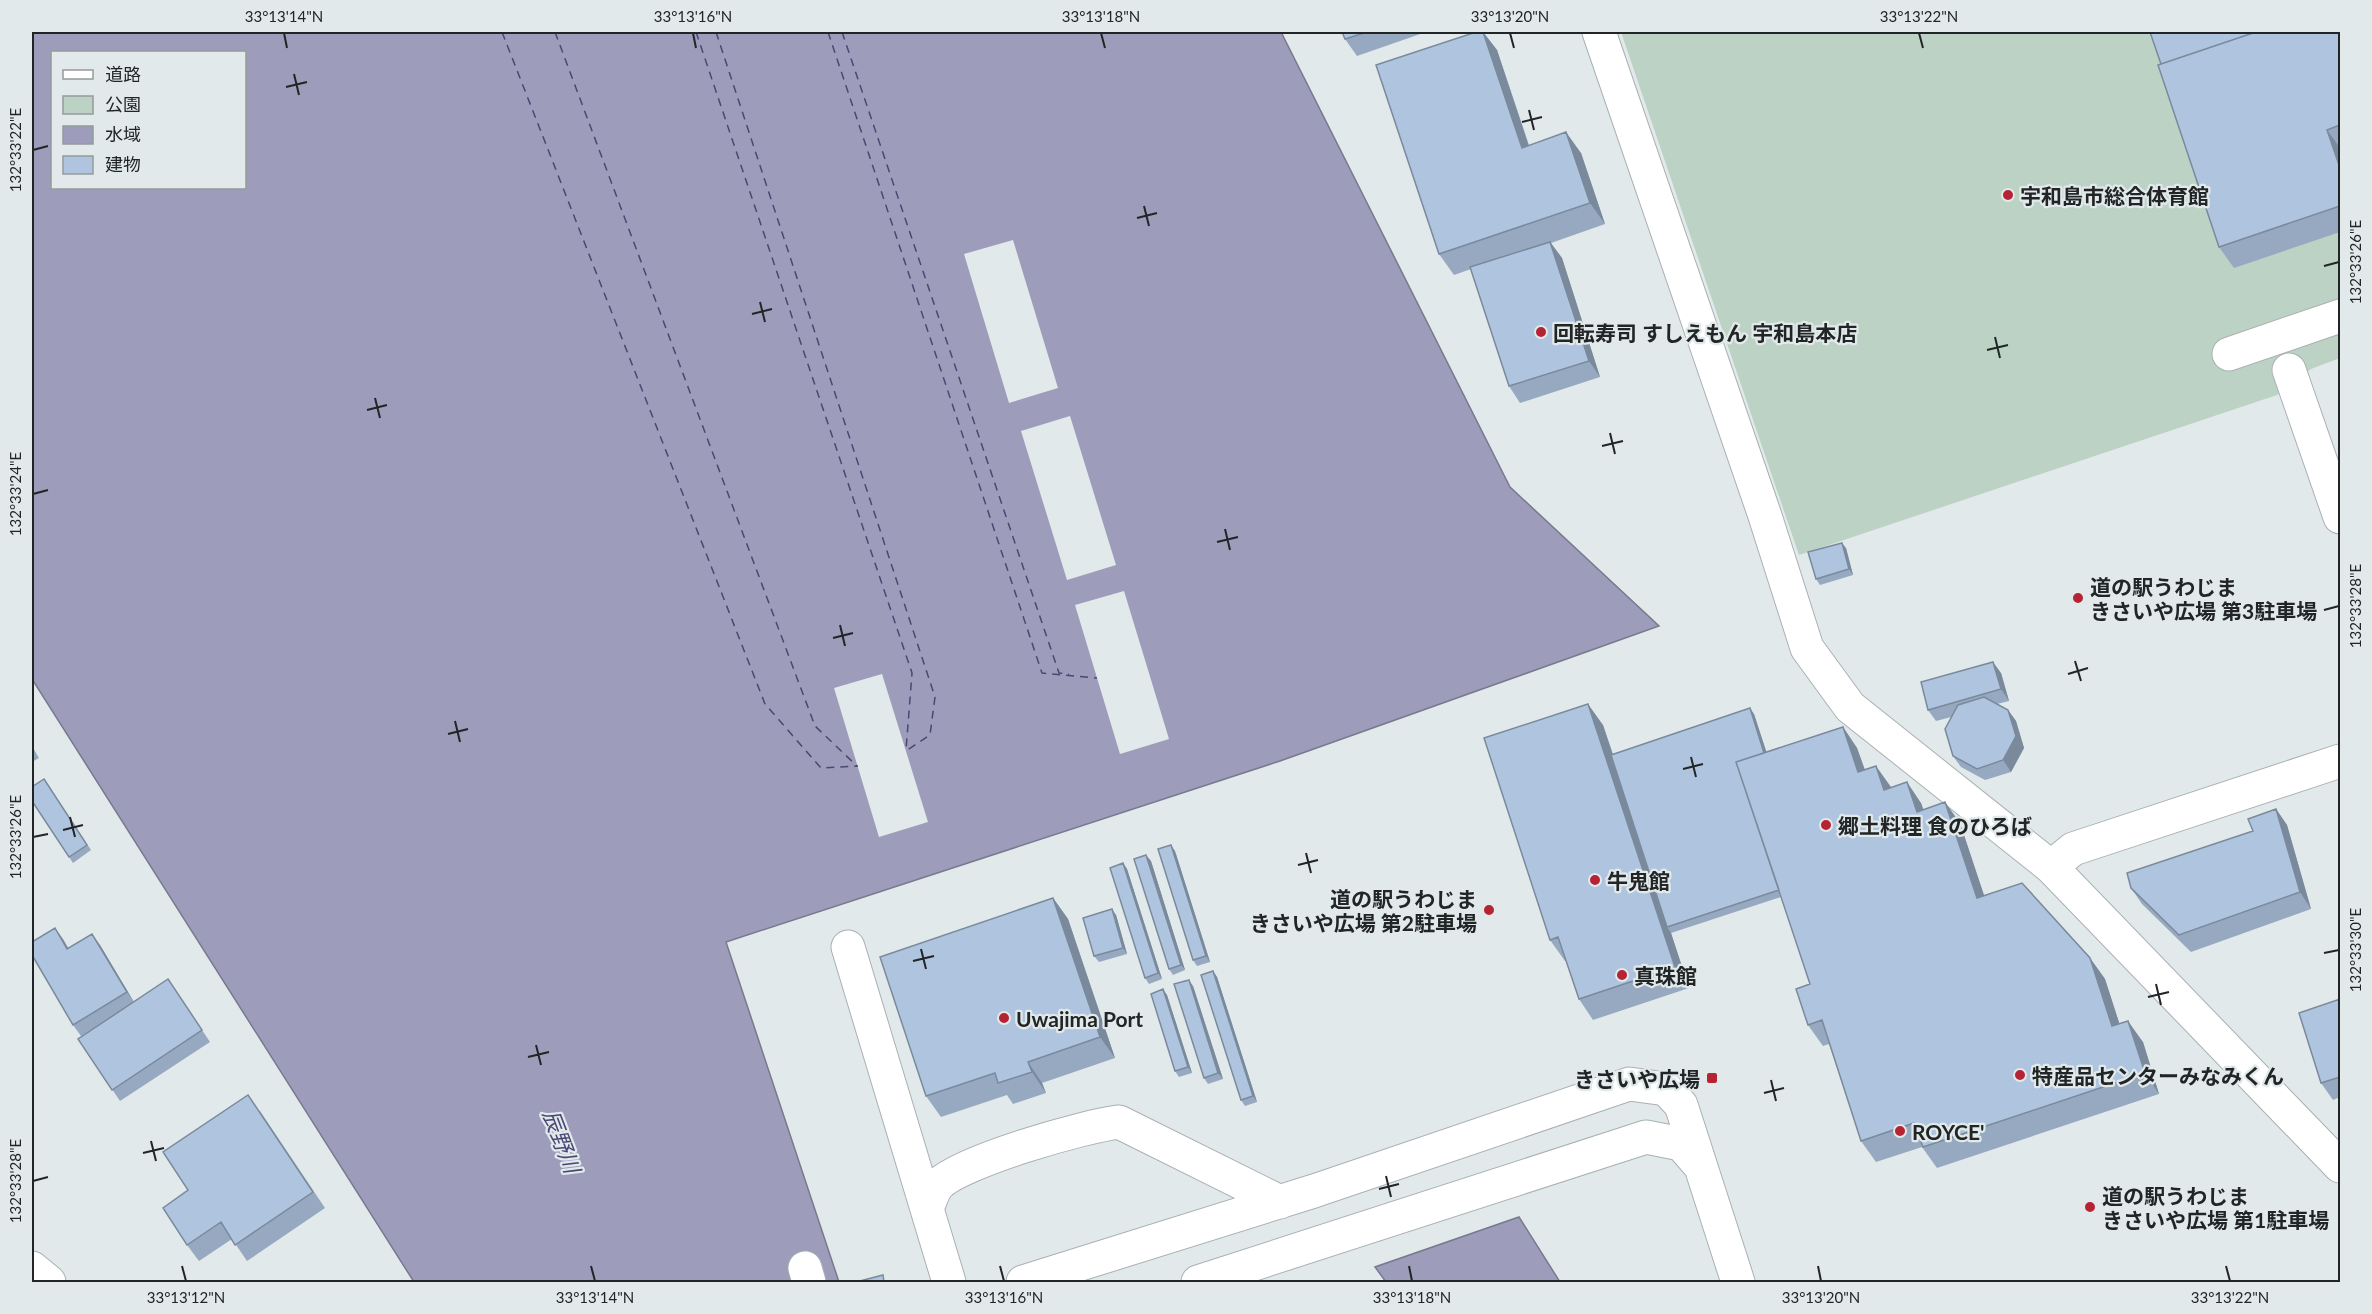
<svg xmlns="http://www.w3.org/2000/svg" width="2372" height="1314" font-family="Lato,'Noto Sans JP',sans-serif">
<rect width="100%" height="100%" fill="#e2e9eb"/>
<path fill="#bcd2c4" d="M1621,32H2340V358L2311,369L2277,395L1799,555Z"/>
<path fill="#9d9dbb" stroke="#78798e" stroke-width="1.5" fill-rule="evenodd" d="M32,32H1281L1510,487L1659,626L1280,761L726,942L839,1282H414L32,679ZM52,52H244V188H52Z
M1519,1217L1560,1282H1386L1375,1267Z"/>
<path fill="#e2e9eb" d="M1013,240L1058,388L1009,403L964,254Z
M1070,416L1116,565L1067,580L1021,431Z
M1124,591L1169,739L1120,754L1075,605Z
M882,674L928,822L879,837L834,688Z"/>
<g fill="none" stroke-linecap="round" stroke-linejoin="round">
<path stroke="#4a4774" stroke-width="1.5" stroke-dasharray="8 6" stroke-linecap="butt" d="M502,32L765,704L821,768L858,766
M555,32L815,726L857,766
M696,32L912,673L906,750
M716,32L935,697L930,735L906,751
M828,32L1042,673L1097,678
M842,32L1059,673L1069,674"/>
<g stroke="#aab0b3" stroke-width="35">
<path id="minor" d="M1599,32L1765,516L1807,648L1850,707L2051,867L2340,1166
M2229,354L2340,316
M2289,370L2340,517
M2051,867L2073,849L2340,761
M848,947L949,1282
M927,1209C930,1202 933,1190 939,1184C963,1161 1084,1126 1119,1122L1280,1202
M32,1268L49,1282
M805,1268L809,1282
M1023,1282L1314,1191L1629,1084L1666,1089L1681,1105L1738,1282
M1198,1282L1646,1137L1681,1144L1701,1167"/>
</g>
<use href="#minor" stroke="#fff" stroke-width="33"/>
</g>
<path fill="#96a9c0" d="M1342,32H1426L1357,56L1345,39Z
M1476,32H1483L1497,50L1529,145L1581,153L1605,224L1551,243L1562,258L1600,377L1520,403L1509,386L1471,269L1454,275L1439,254Z
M2340,32V232L2234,268L2219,247L2161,64Z
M1846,548L1853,575L1820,585L1816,579Z
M2001,673L2009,701L1997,704L2008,710L2016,721L2024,748L2011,772L1985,780L1961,767L1953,756L1951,717L1936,721L1928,710Z
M1754,714L1766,752L1843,727L1857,748L1865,770L1891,788L1921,803L1923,809L1960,823L1984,896L2090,958L2105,979L2119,1023L2143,1042L2159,1094L1937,1168L1922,1147L1876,1162L1861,1141L1829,1044L1823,1046L1808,1025L1810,984L1781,897L1671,933L1689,988L1593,1020L1579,999L1566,961H1565L1550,940L1603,725L1613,754Z
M32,746L39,758L32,762Z
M44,779L91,850L73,863L32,801Z
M2276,809L2287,825L2311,909L2191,952L2142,904L2131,888L2253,831Z
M1175,851L1210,962L1197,966L1193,960Z
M1151,861L1185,970L1173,975L1169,969Z
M1123,863L1127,869L1162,979L1149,984L1145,978Z
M1053,898L1068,919L1115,1058L1042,1083L1046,1093L1013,1104L1007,1095L941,1117L926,1096Z
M1116,915L1127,954L1099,962L1094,956Z
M55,928L68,948L100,945L134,1002L176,991L210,1042L120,1101L78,1039L96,1027L81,1036L73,1025Z
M1213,971L1217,977L1257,1102L1245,1106L1241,1100Z
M1193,986L1223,1079L1208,1084L1204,1078Z
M1167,995L1192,1073L1179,1077L1175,1071Z
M2340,999V1097L2333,1100L2321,1083Z
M260,1111L325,1208L247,1261L232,1239L199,1261L187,1245L188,1190Z"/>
<path fill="#7a8a9c" d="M1483,32L1497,50L1536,168L1522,148Z
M2327,130L2340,148V168Z
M1566,132L1581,153L1605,224L1590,203Z
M1550,242L1562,258L1600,377L1589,361Z
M1842,543L1846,548L1853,575L1849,569Z
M1993,662L2001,673L2009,701L2001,689Z
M1588,704L1603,725L1669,927H1667L1671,933L1689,988L1675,967Z
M1750,708L1754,714L1774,775L1770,770Z
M2008,710L2016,721L2024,748L2011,772L2003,760Z
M1843,727L1857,748L1873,793L1858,772Z
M1876,766L1891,787L1899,811L1884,790Z
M1907,782L1921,803L1932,833L1917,812Z
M1945,802L1960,823L1992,919L1977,898Z
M2276,809L2287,825L2311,909L2300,892Z
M1171,845L1175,851L1210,962L1206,956Z
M1146,855L1151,861L1185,970L1181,965Z
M1123,863L1127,869L1162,979L1158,973Z
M1053,898L1068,919L1115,1058L1100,1037Z
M1112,909L1116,915L1127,954L1123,948Z
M55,928L63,939L75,960L67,949Z
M92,934L100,945L135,1004L127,992Z
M2090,958L2105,979L2127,1047L2112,1026Z
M1213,971L1217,977L1257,1102L1253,1096Z
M1189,980L1193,986L1223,1079L1218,1073Z
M1163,989L1167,995L1192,1073L1188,1067Z
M2128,1021L2143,1042L2159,1094L2145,1073Z
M1028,1062L1042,1083L1046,1093L1032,1072Z"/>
<path fill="#afc5df" stroke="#7a8a9c" stroke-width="1.5" d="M1342,32H1367L1345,39Z
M1476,32H1483L1522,148L1566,132L1590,203L1439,254L1376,65Z
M2150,32H2256L2161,64Z
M2256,32H2340V125L2327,130L2340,168V206L2219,247L2158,65Z
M1550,242L1589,361L1509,386L1470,267Z
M1842,543L1849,569L1816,579L1808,552Z
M1993,662L2001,689L1928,710L1921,682Z
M1984,697L2008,710L2016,736L2003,760L1977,769L1953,756L1945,729L1958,705Z
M1588,704L1675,967L1579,999L1558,937L1550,940L1484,738Z
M1750,708L1764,753L1736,762L1779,890L1667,927L1611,755Z
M1843,727L1858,772L1876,766L1884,790L1907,782L1917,812L1945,802L1977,898L2022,883L2090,958L2112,1026L2128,1021L2145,1073L1923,1147L1914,1123L1861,1141L1822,1020L1808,1025L1796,989L1810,984L1736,762Z
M44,779L87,845L69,857L32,801V787Z
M2276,809L2300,892L2179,935L2131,888L2127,873L2253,831L2248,819Z
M1171,845L1206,956L1193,960L1158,849Z
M1146,855L1181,965L1169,969L1134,859Z
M1123,863L1158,973L1145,978L1110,868Z
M1053,898L1100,1037L1028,1062L1032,1072L998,1083L995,1073L926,1096L880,957Z
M1112,909L1123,948L1094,956L1083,918Z
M55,928L67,949L92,934L127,992L73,1025L32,955V942Z
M1213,971L1253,1096L1241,1100L1201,975Z
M168,979L202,1030L112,1090L78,1039Z
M1189,980L1218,1073L1204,1078L1174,984Z
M1163,989L1188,1067L1175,1071L1151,994Z
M2340,999V1077L2321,1083L2299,1013Z
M248,1095L313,1192L235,1245L221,1222L187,1245L163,1208L188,1190L163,1152Z
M883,1275L884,1282H856Z"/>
<path fill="none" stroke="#222525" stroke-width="2" d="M284,33L287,48M693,33L696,48M1101,33L1105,48M1510,33L1514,48M1919,33L1923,48M294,74L299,95M286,87L307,82M1529,110L1534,130M1522,122L1542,117M33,150L48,146M1144,206L1149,226M1137,218L1157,213M2324,266L2339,262M760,302L765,322M752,314L772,309M1995,337L2000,358M1987,350L2008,345M375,398L380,418M367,410L387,405M1610,433L1615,454M1602,446L1623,441M33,494L48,490M1225,529L1230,550M1217,542L1238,537M2324,610L2339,606M840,625L845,646M833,638L853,633M2075,661L2081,681M2068,674L2088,668M455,721L460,742M448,734L468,729M1691,757L1696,777M1683,769L1703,764M70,817L75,837M63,830L83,825M33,837L48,834M1306,853L1311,873M1298,865L1318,860M921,949L926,969M2324,953L2339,950M913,961L934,956M2156,984L2161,1005M2148,997L2169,992M536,1045L541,1065M528,1057L549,1052M1771,1080L1776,1101M1764,1093L1784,1088M151,1141L156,1161M143,1153L164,1148M1386,1176L1391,1197M33,1181L48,1177M1379,1189L1399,1184M182,1266L186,1281M591,1266L595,1281M1000,1266L1004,1281M1409,1266L1412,1281M1818,1266L1821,1281M2226,1266L2230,1281"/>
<g fill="#b62434" stroke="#e2e9eb" stroke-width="2">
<circle cx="2008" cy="195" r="6"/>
<circle cx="1541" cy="332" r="6"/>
<circle cx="2078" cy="598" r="6"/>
<circle cx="1826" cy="825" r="6"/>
<circle cx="1595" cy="880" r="6"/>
<circle cx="1489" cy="910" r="6"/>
<circle cx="1622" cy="975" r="6"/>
<circle cx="1004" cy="1018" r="6"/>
<circle cx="2020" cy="1075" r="6"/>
<rect x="1706" y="1072" width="12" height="12" rx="3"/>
<circle cx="1900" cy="1131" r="6"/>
<circle cx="2090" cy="1207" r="6"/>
</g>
<g text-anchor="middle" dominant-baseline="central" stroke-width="4.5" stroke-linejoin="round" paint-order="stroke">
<g font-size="21" font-weight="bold" fill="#222525" stroke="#e2e9eb" text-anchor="start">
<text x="2020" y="195">宇和島市総合体育館</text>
<text x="1553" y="332">回転寿司 すしえもん 宇和島本店</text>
<text x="2090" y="586">道の駅うわじま<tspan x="2090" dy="24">きさいや広場 第3駐車場</tspan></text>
<text x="1838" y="825">郷土料理 食のひろば</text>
<text x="1607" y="880">牛鬼館</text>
<text x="1477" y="898" text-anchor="end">道の駅うわじま<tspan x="1477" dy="24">きさいや広場 第2駐車場</tspan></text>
<text x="1634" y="975">真珠館</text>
<text x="1016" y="1018">Uwajima Port</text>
<text x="2032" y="1075">特産品センターみなみくん</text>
<text x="1700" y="1078" text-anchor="end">きさいや広場</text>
<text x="1912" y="1131">ROYCE'</text>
<text x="2102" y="1195">道の駅うわじま<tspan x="2102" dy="24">きさいや広場 第1駐車場</tspan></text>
</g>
<g font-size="22" font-style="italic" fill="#4a4774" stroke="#e2e9eb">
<text transform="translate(562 1141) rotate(69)">辰野川</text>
</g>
</g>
<rect width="2372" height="1314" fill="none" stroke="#e2e9eb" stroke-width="66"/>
<rect x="51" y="51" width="195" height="138" fill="#e2e9eb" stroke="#959b9c" stroke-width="1.5"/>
<rect x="63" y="70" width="30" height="9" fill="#ffffff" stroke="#959b9c" stroke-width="1.5"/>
<text x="105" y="81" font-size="18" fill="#222525">道路</text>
<rect x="63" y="96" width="30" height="18" fill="#bcd2c4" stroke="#959b9c" stroke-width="1.5"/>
<text x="105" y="111" font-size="18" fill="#222525">公園</text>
<rect x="63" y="126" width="30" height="18" fill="#9d9dbb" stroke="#959b9c" stroke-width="1.5"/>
<text x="105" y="141" font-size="18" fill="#222525">水域</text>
<rect x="63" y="156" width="30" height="18" fill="#afc5df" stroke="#959b9c" stroke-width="1.5"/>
<text x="105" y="171" font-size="18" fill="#222525">建物</text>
<rect x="33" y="33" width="2306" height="1248" fill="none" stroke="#222525" stroke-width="2"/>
<g font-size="15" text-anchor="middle" fill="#222525">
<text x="284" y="22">33°13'14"N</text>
<text x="693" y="22">33°13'16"N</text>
<text x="1101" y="22">33°13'18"N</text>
<text x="1510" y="22">33°13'20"N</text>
<text x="1919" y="22">33°13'22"N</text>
<text transform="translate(16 150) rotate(-90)" y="5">132°33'22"E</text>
<text transform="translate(2356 262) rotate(-90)" y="5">132°33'26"E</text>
<text transform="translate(16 494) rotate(-90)" y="5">132°33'24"E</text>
<text transform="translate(2356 606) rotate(-90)" y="5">132°33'28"E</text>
<text transform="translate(16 837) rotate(-90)" y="5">132°33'26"E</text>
<text transform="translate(2356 950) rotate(-90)" y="5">132°33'30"E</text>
<text transform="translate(16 1181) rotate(-90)" y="5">132°33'28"E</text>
<text x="186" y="1303">33°13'12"N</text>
<text x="595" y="1303">33°13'14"N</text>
<text x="1004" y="1303">33°13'16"N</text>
<text x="1412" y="1303">33°13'18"N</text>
<text x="1821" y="1303">33°13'20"N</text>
<text x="2230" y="1303">33°13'22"N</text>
</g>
</svg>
